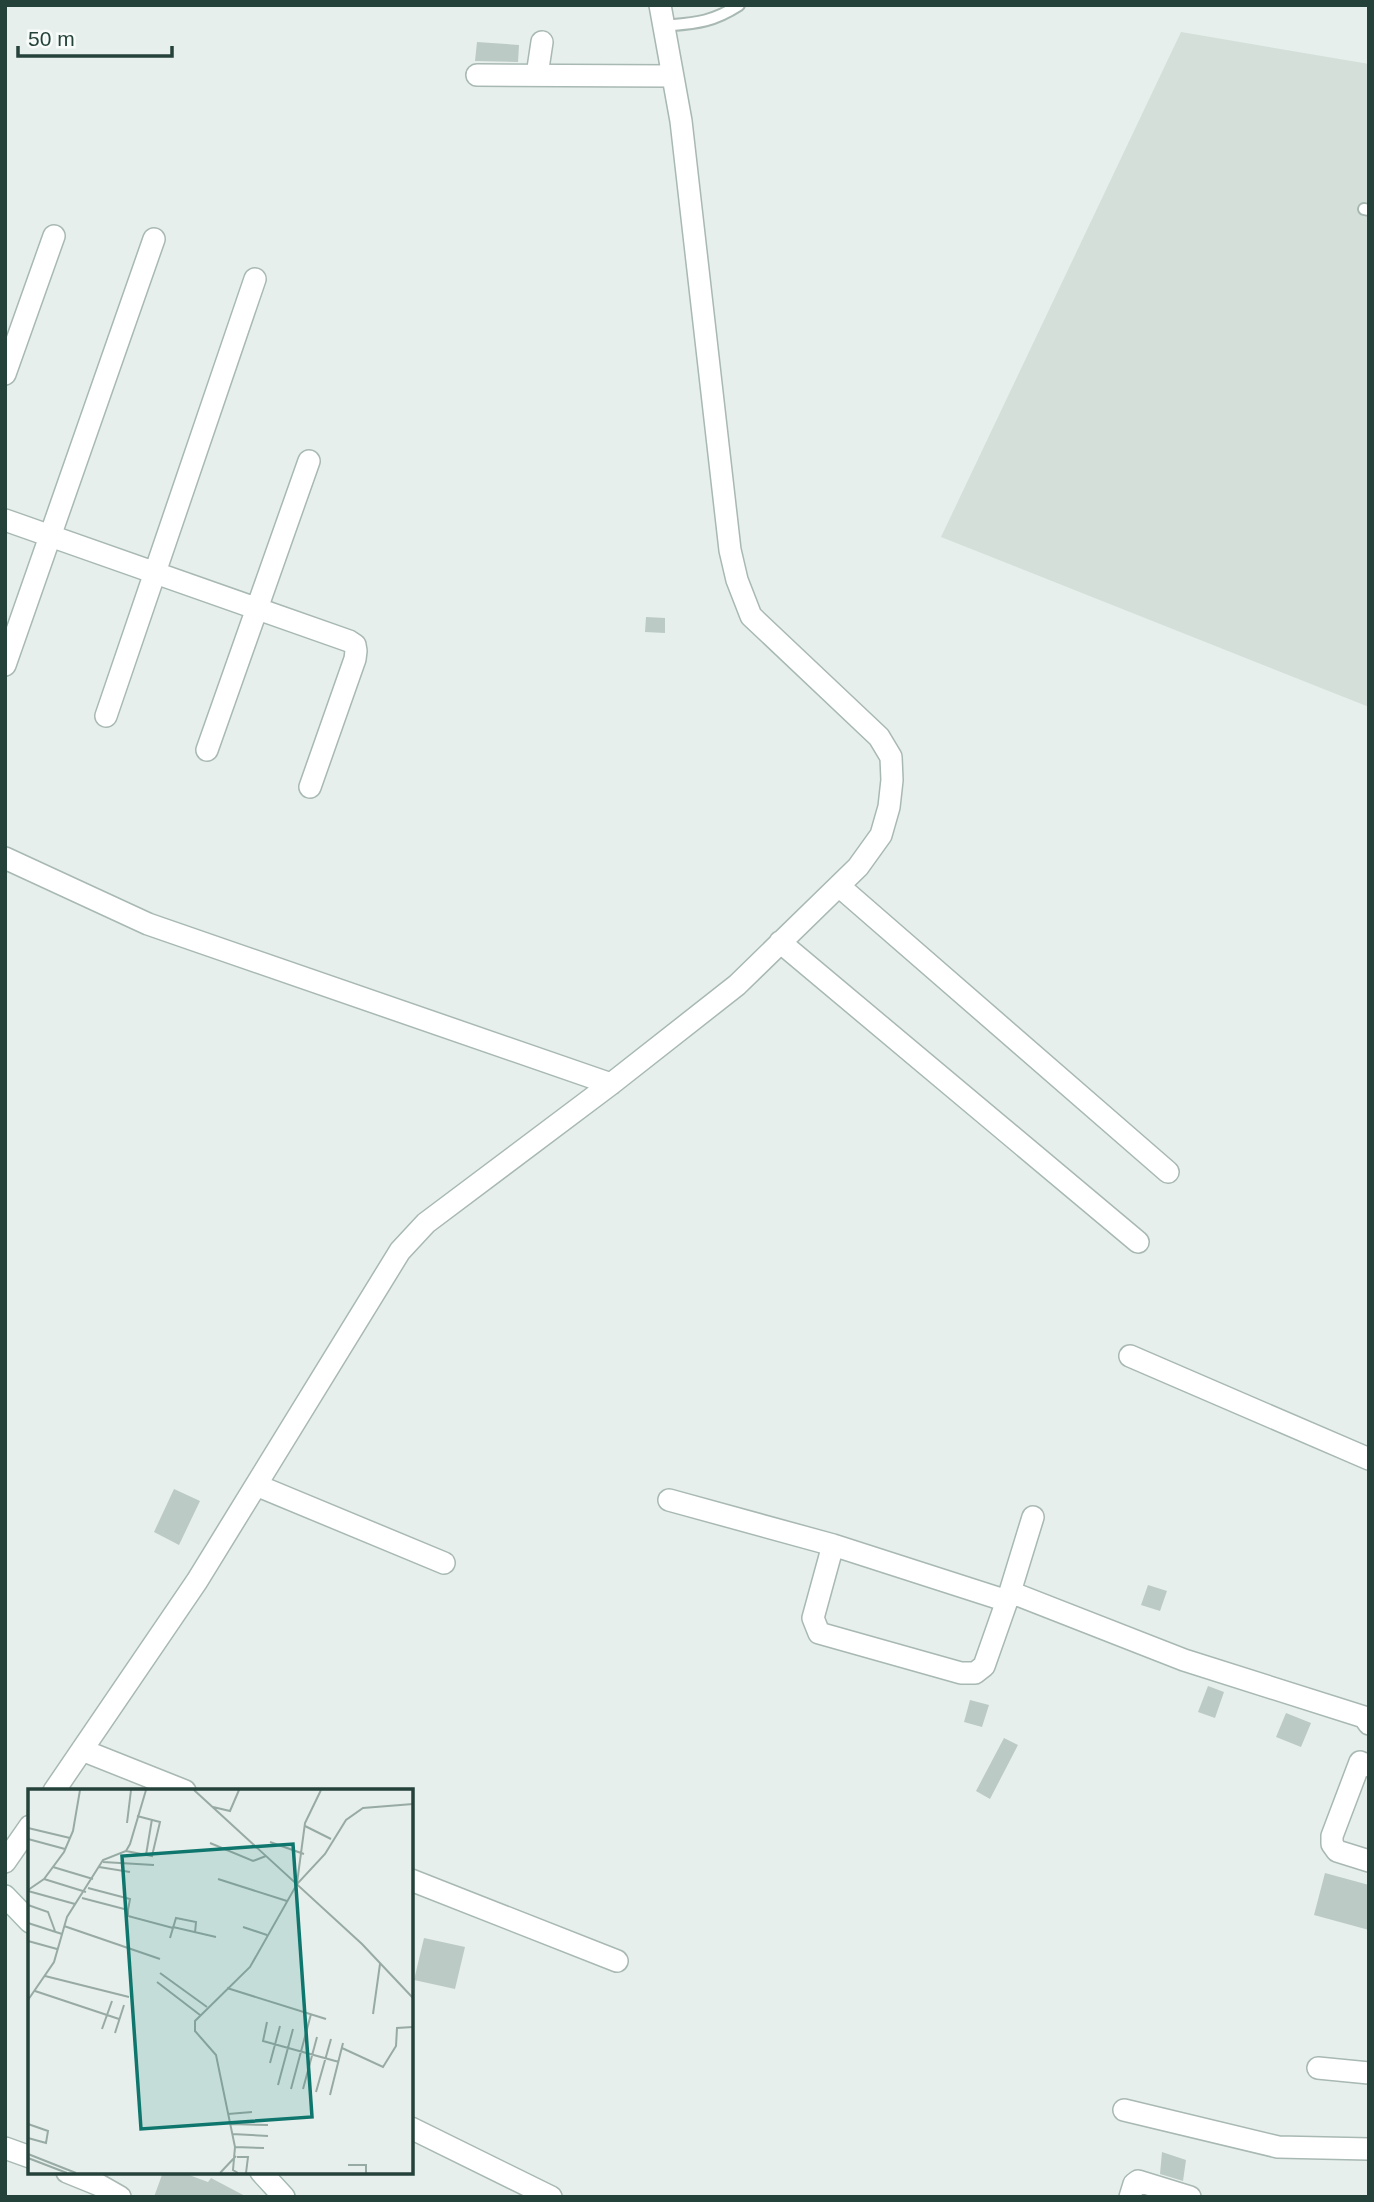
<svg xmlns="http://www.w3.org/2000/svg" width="1374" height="2202" font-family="Helvetica,sans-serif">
<rect width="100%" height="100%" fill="#e6efeb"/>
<path fill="#d4dfda" d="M1181,32L1369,64V707L941,537Z"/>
<path fill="#bbcac4" d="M477,42L519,45L518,62L475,61Z
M646,617L665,618V633L645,632Z
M174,1489L200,1501L179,1545L154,1532Z
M1148,1585L1167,1591L1160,1611L1141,1605Z
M1208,1686L1224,1692L1215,1718L1198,1712Z
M970,1700L989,1705L982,1727L964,1722Z
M1286,1713L1311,1723L1301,1747L1276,1737Z
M1004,1738L1018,1745L990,1799L976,1791Z
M1325,1873L1369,1885V1930L1314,1915Z
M424,1938L465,1947L455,1989L414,1980Z
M1162,2152L1186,2160L1183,2181L1160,2174Z
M163,2172H181L208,2182L211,2178L247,2197H154Z"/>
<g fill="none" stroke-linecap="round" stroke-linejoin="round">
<g stroke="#a8b8b2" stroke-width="14">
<path id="service" d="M663,26C695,23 711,23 739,5
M1364,209L1369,210"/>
</g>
<g stroke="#a8b8b2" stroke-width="24">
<path id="minor" d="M477,75L672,76
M537,75L542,42
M5,374L54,236
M5,520L349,641L355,645L356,651L355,659L310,787
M5,665L154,239
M106,716L255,279
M207,750L309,461
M5,858L148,924L611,1084
M839,886L1168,1172
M780,942L1138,1242
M1130,1356L1369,1459
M256,1485L444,1563
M669,1500L833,1545L1007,1601
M833,1545L813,1618L819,1633L961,1673H975L984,1666L1010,1592L1033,1517
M1010,1592L1184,1660L1364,1717L1369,1724
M82,1750L185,1791
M1369,1766L1360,1762L1332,1836V1844L1337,1851L1369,1861
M54,1791L197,1581L400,1251L426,1223L611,1084L737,985L858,867L881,835L889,807L892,780L891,757L879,737L751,616L737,580L730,550L681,121L660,5
M5,1862L30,1826
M411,1880L617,1961
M1318,2068L1369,2073
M1124,2110L1278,2147L1369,2149
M411,2128L551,2197
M5,2148L30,2157
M67,2172L99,2185L120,2197
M1130,2197L1134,2184L1138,2181L1190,2197"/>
</g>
<g stroke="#a4bbb3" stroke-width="24">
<path id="secondary" d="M5,1896L30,1922
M261,2172L284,2197"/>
</g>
<use href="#service" stroke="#fff" stroke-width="10"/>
<use href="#minor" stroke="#fff" stroke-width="21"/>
<use href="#secondary" stroke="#fff" stroke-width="21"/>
</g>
<g transform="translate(28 1789)">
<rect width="385" height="385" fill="#e6efeb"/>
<path fill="none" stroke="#98aaa4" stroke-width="2" d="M166,1L334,155L385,209M185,18L202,22L211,1M99,34L103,1M277,37L303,50M0,39L42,49M0,50L37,60M242,53L276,65M182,54L225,72L238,67M98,62L124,67L132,33L109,27M118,66L124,30M75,73L126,76M25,78L65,90M71,78L102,83M16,90L58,103M190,90L259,112M269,94L277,34L293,1M0,101L16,90L36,63L45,42L52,1M0,102L47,115M54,109L100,121L102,110L60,99M0,116L20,123L27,142M100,121V127L145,139M0,134L34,145M36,137L132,170M145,138L188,148M215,138L239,146M142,149L148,129L168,133L167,144M0,152L29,160M132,184L179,218M17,187L101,208M129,193L172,226M199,199L298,230M7,202L91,230M0,211L26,173L39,128L75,71L98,62L102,55L118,1M345,225L352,175M239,233L235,252L311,273M74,240L84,212M87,244L96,216M314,259L355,278L368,257L369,239L385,238M242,274L252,237M250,296L265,240M263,300L283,225M275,300L289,248M288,303L303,250M302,306L315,254M200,325L224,323M0,335L20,342L18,354L0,349M202,335L240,336M204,345L240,347M207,358L236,359M0,365L48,384M209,368H220L218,384M0,369L39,384M320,376H338V384M192,384L208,367M210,384L205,381L207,358L188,266L167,242V232L222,178L269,95L297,65L318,31L335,19L385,15"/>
<path fill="#0f766e" fill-opacity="0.15" stroke="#0f766e" stroke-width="3.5" d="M265,55L284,328L113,340L94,67Z"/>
<rect width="385" height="385" fill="none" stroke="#24423a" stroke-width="3.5"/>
</g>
<rect width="1374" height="2202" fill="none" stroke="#24423a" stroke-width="14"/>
<path d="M18 46v10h154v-10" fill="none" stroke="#24423a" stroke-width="3.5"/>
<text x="28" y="46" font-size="21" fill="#24423a" stroke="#f7fbf9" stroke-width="5" paint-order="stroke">50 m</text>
</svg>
